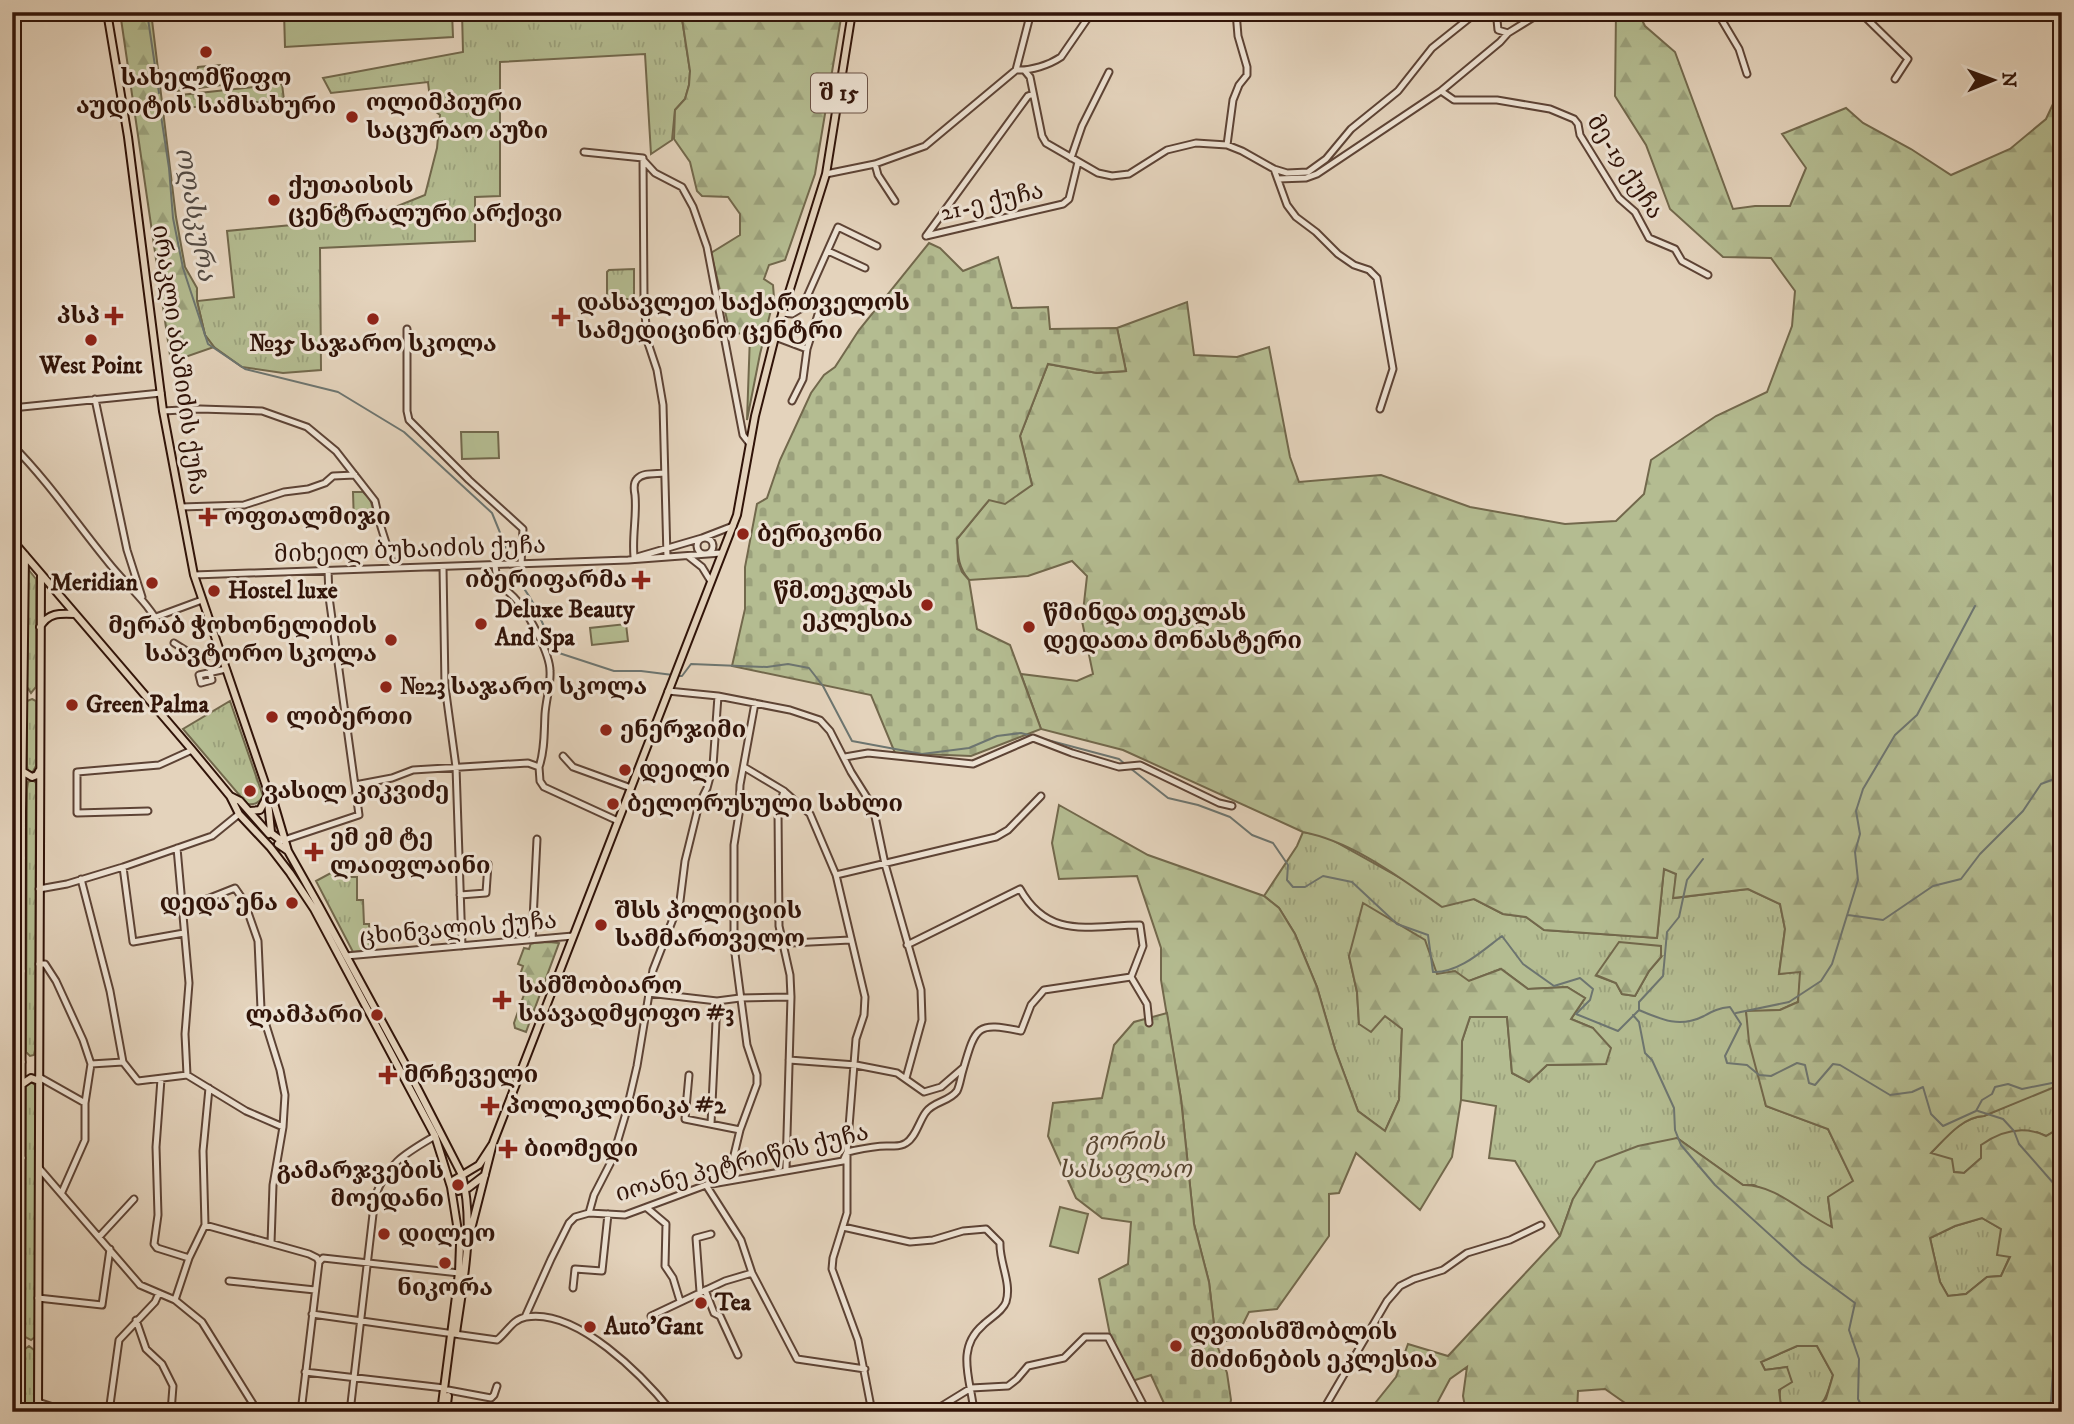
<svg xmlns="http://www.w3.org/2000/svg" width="2074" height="1424" font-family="'IM FELL DW Pica','Noto Serif Georgian',serif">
<defs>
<pattern id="grass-tufts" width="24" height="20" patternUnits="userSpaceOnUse" patternTransform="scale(1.75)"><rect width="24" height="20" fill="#b4bc91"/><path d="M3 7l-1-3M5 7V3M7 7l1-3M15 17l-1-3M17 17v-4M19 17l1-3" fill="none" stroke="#9ba17c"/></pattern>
<pattern id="forest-firs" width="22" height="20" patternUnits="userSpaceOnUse" patternTransform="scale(1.75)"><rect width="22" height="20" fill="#b4bc91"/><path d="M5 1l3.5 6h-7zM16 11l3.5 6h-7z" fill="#9ba17c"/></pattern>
<pattern id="cemetery-stones" width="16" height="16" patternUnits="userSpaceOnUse" patternTransform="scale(1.75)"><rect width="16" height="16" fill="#b4bc91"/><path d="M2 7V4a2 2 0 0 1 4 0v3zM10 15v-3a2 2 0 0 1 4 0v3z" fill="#9ba17c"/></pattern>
</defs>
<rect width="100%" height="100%" fill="#e4d3bc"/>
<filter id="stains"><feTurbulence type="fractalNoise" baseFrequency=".00286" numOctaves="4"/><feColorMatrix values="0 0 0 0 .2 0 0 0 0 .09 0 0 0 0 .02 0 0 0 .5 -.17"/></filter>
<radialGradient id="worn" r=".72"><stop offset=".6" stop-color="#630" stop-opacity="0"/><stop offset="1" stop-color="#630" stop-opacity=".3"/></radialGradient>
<path fill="url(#grass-tufts)" stroke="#72684c" stroke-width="2" fill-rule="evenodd" d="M462,12H681L690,71L689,85L685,99L675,110L672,140L651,154L645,54L500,62V196L475,197V241L320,248L321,370L283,373L242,367L214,347L205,335L197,301L234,297L227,231L303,224V212C325,211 333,201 355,212L358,222L425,195L437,148L440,115L431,108L428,82L331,93L323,78L463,52Z
M220,65L222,68L223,85L176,91L178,79L196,77L198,67Z
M282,84L284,100L182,108L181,95Z
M634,269V299H607V272L609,270Z
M353,492H363L370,499L378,524H354Z
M28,569L36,579V687L31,693L27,687Z
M32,699L36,701V766L32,773L28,771L27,766V701Z
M230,701L263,796C259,803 255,805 247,804L183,729Z
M33,780L36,783L35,1050L34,1055L30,1056L26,1052L27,789L28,782Z
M1303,832L1325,836L1406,881L1474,899L1503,914L1526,917L1544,930L1657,938L1664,868L1676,874L1674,898L1748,889L1780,904L1785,929L1779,974L1801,971L1798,1002L1780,1010L1746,1012L1766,1106L1828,1129L1854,1182L1828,1198L1832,1228L1754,1185H1743L1677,1138L1573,1199L1560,1236L1515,1161L1489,1158L1496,1106L1461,1100L1462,1041L1470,1017H1507L1512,1073L1529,1082L1547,1065L1606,1064L1593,1028L1571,1019L1585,998L1567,987L1528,989L1501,969L1469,981L1349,956L1357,992L1359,1024L1385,1016L1402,1028L1399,1100L1385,1131L1358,1111L1335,1049L1317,987L1295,934L1279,908L1264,896L1297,846ZM1661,957L1649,971L1635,996L1622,994L1616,983L1597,976Z
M340,868L351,871V877H357V900H363L364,924H369L370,950L353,952L316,881Z
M31,1082L35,1085V1337L31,1340L25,1337L26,1085Z
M2060,1083L2062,1084V1132L2060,1128L2046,1136L2037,1132L1981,1158L1964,1173L1954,1172L1931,1153C1945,1138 1962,1117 1984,1116Z
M1982,1218L2001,1229L2010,1256L2001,1276L1987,1277L1966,1294L1948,1296L1940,1282L1930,1238L1955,1226Z
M29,1346L34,1350V1412H25V1349Z
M1797,1346H1817L1833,1375C1823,1410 1820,1412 1784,1412C1775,1397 1782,1382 1787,1367L1765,1370L1761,1362Z"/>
<path fill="url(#forest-firs)" stroke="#72684c" stroke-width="2" fill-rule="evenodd" d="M120,12H151L176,217L185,267L197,288V301L205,335L214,347L171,362Z
M681,12H842L815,174L785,260L769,265L764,279L773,285L774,298L760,354L747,420L750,335L730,332L711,253L740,235V214L728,197L702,196L697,191L690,162L674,139L675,110L685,99L689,85L690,71Z
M1616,12H1638L1645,26L1675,52L1733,209L1755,206H1790L1806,168L1782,134L1846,108L1863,123L1911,149L1951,175L2010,149L2046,119L2060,89L2052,12H2062V1084L1984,1116C1962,1117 1946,1138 1931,1153L1952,1159L1954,1172L1964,1173L1981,1158V1145C2001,1131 2023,1125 2046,1136L2060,1128L2062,1412H1810L1826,1399L1833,1375L1817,1346H1797L1761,1362L1765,1370L1787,1367L1792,1382L1779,1390L1781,1406L1784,1412H1638L1605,1389L1578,1391L1577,1412H1466L1463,1396L1467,1367L1450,1379L1434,1409L1424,1412H1368L1396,1377L1408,1344L1448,1356L1560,1236L1573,1199L1596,1162L1638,1146L1677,1138L1743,1185C1775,1184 1804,1214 1832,1227L1828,1197L1853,1181L1828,1129L1766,1106L1749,1042L1746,1011L1780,1010L1798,1002L1800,972L1779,974L1785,929L1780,904L1748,889L1673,898L1676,874L1664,869L1657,938L1544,930L1526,917L1503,914L1474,899L1442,907C1400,878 1354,842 1303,832L1123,750L1041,729L1021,674L1077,681L1093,674L1082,621L1087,576L1072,561L1028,576L969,580C958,567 958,556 957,539L989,500L1032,485L1020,436L1048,364L1097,373L1126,371L1117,328L1187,302L1194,355L1237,357L1269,347L1290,457L1299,482L1381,475L1470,507L1565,524L1616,521L1644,494L1651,460L1716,416L1767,392L1792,326L1795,291L1771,258L1723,257L1670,209L1646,145L1615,96ZM1982,1218L2001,1229L1997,1255L2010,1257L2001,1276L1987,1277L1966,1294L1948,1296L1940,1282L1930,1238L1955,1226Z
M1059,805L1148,855L1264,896L1279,908L1295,934L1317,987L1335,1049L1358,1111L1385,1131L1399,1100L1402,1029L1385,1016L1371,1032L1359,1024L1357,992L1349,956L1363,903L1425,940L1437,974L1455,971L1469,981L1501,969L1528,989L1567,987L1585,998L1571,1019L1593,1028L1611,1048L1606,1064L1547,1065L1529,1082L1512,1073L1507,1017H1470L1462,1041L1461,1100L1452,1157L1420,1210L1356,1153L1339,1193L1329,1194V1236L1277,1309L1249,1312L1235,1340L1216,1342L1209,1282L1194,1224L1181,1099L1161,980V948L1137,876L1059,879L1052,843Z
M549,942L559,943L526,1032L515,1028L514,1023L527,986L521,972L523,966L518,964L524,948L529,949L531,943Z
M1619,942L1661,946V957L1649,971L1635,996L1622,994L1616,983L1596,975Z"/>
<path fill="url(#cemetery-stones)" stroke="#72684c" stroke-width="2" d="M929,243L940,248L963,271L998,257L1012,308L1048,307L1050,329L1117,328L1126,371L1097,373L1048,364L1020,436L1032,485L1005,504L989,500L957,539L958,561L962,572L969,580L977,629L1010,645L1041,729L971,756L895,753L871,695L732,666L745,609V567L757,504L767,498L780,460L811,393L824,375L835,367L859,330Z
M1167,1013L1181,1099L1194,1224L1209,1282L1216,1342L1227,1373L1231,1400L1229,1410L1168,1412L1151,1375L1132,1381L1111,1340L1099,1279L1128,1264L1131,1222L1102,1218L1076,1198L1048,1136L1053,1103L1102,1098L1114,1045L1134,1022Z"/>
<path fill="#b4bc91" stroke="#72684c" stroke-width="2" d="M284,12H452L453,37L285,47Z
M461,432H498L499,458L462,459Z
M626,624L628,641L592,645L590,628Z
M1060,1207L1088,1214L1078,1253L1050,1246Z"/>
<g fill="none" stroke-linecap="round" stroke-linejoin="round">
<path stroke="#6d7570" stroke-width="2" d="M147,12L159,93
M160,109L169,168L173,218L183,268L208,344L245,369L338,392L404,432L492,513L512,562
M513,567C517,582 529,593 535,607C543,622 548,640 559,653L614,671H641L673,675
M679,676H682L691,664L767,667L788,664L809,668L823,686L852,741L922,754L969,748L997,736L1021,733L1119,759L1125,764
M1130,768L1168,798L1198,805L1230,817L1252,835L1273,843L1288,865L1287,880L1293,887H1305L1323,876L1352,882L1397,924L1428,935L1433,972C1459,973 1482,951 1502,936L1523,964L1554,986L1580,978L1593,989L1590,1000L1576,1014L1618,1031L1639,1010C1662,1020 1680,1028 1704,1016C1713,1011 1719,1008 1730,1007L1741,1024L1725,1056L1727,1063L1747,1065L1759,1075L1771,1076L1797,1063L1805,1065L1809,1083L1815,1085L1833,1064L1840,1065L1890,1095L1912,1092L1923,1087L1931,1114L1943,1126L1976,1111L1982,1100L1992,1094L1995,1087L2008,1084L2022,1089L2062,1081
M1848,915L1883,920L1933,886L1961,879L1980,854L2023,811L2041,784L2062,776
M1639,1010V1002L1663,976L1667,932L1679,917L1687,880L1703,859
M1736,1013L1789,1002L1821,981L1832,964L1858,880L1855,852L1860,834L1856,811L1863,789L1895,735L1917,715L1975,606
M1633,1015L1639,1022L1645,1053L1652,1060L1674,1108L1675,1130L1681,1145L1715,1185L1802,1264L1855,1303L1849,1330L1859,1359L1858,1399L1865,1412
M1978,1111L2003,1119L2014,1131L2019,1144L2062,1193
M2047,1412L2051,1401L2057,1308L2062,1304"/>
<g stroke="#5d4335" stroke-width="9">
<path id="minor" d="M1501,12L1497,20L1498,30L1508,33L1542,12
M1717,12L1739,49L1747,74
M1860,12L1908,59L1895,79
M1016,70L1031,12
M1025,71L1030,77L1042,136L1046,143L1098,173L1112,176L1129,174L1167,150L1196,143L1227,145L1242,151L1274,169L1287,173L1308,172L1326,159L1351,129L1398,91L1432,48L1477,12
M1441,91L1500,42L1508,33
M1227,145L1233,100L1239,85L1247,75V67L1238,36L1236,12
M584,152L643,158
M643,158L644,299L647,340L657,370L663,405L667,557
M1071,158L1082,126L1109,72
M644,161L655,173L682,187L693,207L707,247L743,435L750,444
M875,164L878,175L895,201
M1274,169L1287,205L1296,217L1316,232L1338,254L1354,265L1369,270L1377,278L1393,369L1380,409
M826,174L875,164L925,146L1016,70C1031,71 1049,65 1061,57L1092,12
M1278,179L1306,178L1317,174L1441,91L1454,100H1497L1550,109L1574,119L1578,124L1580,135L1619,198L1635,212L1649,238L1675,249L1682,261L1708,275
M926,236L1063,204L1069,199L1078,162
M926,236L1028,96L1033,94
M828,251L865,268
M782,313L792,314L802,308L838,227L877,246
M407,329V411L409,420L469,480L523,529L521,564
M775,337L807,349L820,308L805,303
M95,399L127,550L142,597
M792,401L803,379L807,349
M12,408L161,393
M163,411L200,409L262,411L307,427L336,451L375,501L381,527L394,568
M12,445C48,481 76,523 108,562C126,585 148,602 162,629
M181,507L244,505L284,492L308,489L325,483L333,476L355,475
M697 546a8 8 0 1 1 16 0a8 8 0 1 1-16 0Z
M688,556L702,567L710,580
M634,557C632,535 637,516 635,495C634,490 633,483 637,479C643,472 656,474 664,473
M637,557L702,538L733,526
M495,565C497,590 506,586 519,603C530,617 550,654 550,671C551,685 546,699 545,714C544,731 545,750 539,767
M443,567L445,686L456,767L462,946
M194,575L628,560L721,553
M156,617L202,600
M174,643L198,658L220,652
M210,672L212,680L201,683L199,675L226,669
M12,691H23
M668,691L718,696L790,710L820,720L830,731L851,772L873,807L885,864L921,990L922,1020L906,1078
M563,756L573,767L631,788
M845,757L868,753L973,764L1033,738L1072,753L1119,767L1140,765L1219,803L1232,806
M744,767L784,791L810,814L836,875L865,997L864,1015L856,1039L847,1152V1213L833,1258L832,1269L858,1340L872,1412
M12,775L22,771
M355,785L392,778L413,770L528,763L539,767L540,781L544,787L618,821
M784,791L778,811L779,926L790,975L791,997L786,1169
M148,811L77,813V772L159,765L192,750
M281,841L359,815L329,597L328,570
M177,848L189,983L185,1034L187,1075
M12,857L22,858
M123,867L133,942L184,933
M836,875L996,837L1008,830L1041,796
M81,879L110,991L123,1062L138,1081L187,1075L246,1111L283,1127
M39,889L67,884L123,867L212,836L239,814
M460,895L486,893L488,864
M182,909L235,888L244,901L258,941L261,1009L280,1070L285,1095L283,1127L273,1185L271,1243
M532,940L537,839
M907,945L1020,889C1049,941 1091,925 1140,925L1143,946L1131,977
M734,946L850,940
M346,956L573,936
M39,964H45L56,981L83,1040L91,1064L85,1103V1140L62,1192
M12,971H22
M1131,977L1147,1004L1149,1023
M648,993L717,1001L740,998L791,997
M12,1060L22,1062
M789,1060L856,1065L897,1073L924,1092L941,1087L963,1068
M91,1064L123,1062
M689,1075L685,1119L740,1130
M39,1077L85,1103
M161,1079L156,1147L158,1215L154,1244L157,1248L189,1258
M711,1124L717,1001
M12,1152L22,1158
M39,1168L140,1285L175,1300L202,1322L258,1412
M728,1180L740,1130L757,1084V1075L747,1045L734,946V845L739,814L740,785L755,703
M706,1185L741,1240L752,1273L797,1359L865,1369
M647,1208L666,1224L665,1266L673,1278L680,1301
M589,1213L594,1195L612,1160L626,1113L637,1066L653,970L680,901L685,861L699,804L707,788L713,766L718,696
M205,1225L309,1254L317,1258L319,1262
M843,1227L910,1242L933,1240L963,1231L986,1229L1000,1243C999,1262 1012,1283 1006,1302C1003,1311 990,1318 983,1325C955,1349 971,1380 974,1412
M99,1237L134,1199
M319,1262L323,1258L459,1273
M229,1281L315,1290
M573,1288L575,1269L602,1271L608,1214
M705,1290L714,1313L720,1316L738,1355
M700,1292L696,1238L711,1234
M38,1298L102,1305L110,1249
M175,1300L189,1258L205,1225L203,1151L209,1088
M312,1314L497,1340C507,1332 513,1319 526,1317C577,1308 643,1376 672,1412
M651,1316L725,1281L752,1273
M525,1317L551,1259L569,1223L575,1217L589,1213L625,1215L706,1185L843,1161L847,1152C861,1149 875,1145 890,1146C896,1146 900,1147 906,1143C916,1137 919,1121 926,1112C934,1101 949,1102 957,1091C960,1085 961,1076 963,1070C976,1025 977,1022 1021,1031L1031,1005L1044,990L1131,977
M136,1320L146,1349L162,1364L173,1386L171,1412
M305,1372L444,1388
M448,1390L491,1398L494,1395L497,1386
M12,1395L21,1396
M38,1402L68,1412
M109,1412L119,1340L155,1302L159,1293
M301,1412L319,1262
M350,1412L375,1197C387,1163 406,1153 435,1136
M932,1412L971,1388L1008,1386L1017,1379L1028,1366L1064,1358L1085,1337H1108L1147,1412
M1322,1412L1387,1301L1400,1286L1414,1279L1443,1270L1467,1253L1510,1240L1541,1225"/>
</g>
<g stroke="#301308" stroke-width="10">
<path id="major" d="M107,12L128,137L163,411L194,575L266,786L273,800L288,851
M12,540L192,750L230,796L239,814L270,847L290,873L314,909L435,1136L451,1187L460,1244L459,1273L441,1412
M40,627C48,613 59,613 75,614
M22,771L32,777L37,775L39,771
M267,791L271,832
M230,796L240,801L269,834
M250,811L260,810L267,797
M271,833L279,839
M278,844L288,851L319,906L405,1064L462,1175C475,1226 463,1283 456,1333
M21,1085L31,1078L39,1081
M451,1187L454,1180L479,1165L492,1145
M451,1187L458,1191L468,1188L485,1175
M466,1249L493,1143L737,515L755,416L775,337L826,174L852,12
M21,1412L22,813L25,555
M38,1412L41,574
M446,1412L448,1396"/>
</g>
<use href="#minor" stroke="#ede2d3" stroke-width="5"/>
<use href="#major" stroke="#e4d3bc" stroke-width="6"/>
</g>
<g fill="#8f2418" stroke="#ede2d3" stroke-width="2.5">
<circle cx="206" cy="52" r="7"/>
<circle cx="352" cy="117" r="7"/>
<circle cx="274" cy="200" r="7"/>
<path d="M110.5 305.5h7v7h7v7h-7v7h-7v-7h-7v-7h7z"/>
<path d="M557.5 306.5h7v7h7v7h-7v7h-7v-7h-7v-7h7z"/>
<circle cx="373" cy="319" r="7"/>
<circle cx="91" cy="340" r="7"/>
<path d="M204.5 506.5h7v7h7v7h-7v7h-7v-7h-7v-7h7z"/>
<circle cx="743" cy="534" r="7"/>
<path d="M637.5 569.5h7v7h7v7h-7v7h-7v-7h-7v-7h7z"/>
<circle cx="152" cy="583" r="7"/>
<circle cx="214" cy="591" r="7"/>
<circle cx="927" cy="605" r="7"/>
<circle cx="481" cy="624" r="7"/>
<circle cx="1029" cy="627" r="7"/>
<circle cx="391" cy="640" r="7"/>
<circle cx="386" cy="687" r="7"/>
<circle cx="72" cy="705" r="7"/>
<circle cx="272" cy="717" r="7"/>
<circle cx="606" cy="730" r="7"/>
<circle cx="625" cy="770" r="7"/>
<circle cx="250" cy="791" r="7"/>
<circle cx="613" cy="804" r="7"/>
<path d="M310.5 841.5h7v7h7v7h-7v7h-7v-7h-7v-7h7z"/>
<circle cx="292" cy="903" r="7"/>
<circle cx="601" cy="925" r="7"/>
<path d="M498.5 989.5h7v7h7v7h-7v7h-7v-7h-7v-7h7z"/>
<circle cx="377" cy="1015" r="7"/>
<path d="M384.5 1064.5h7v7h7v7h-7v7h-7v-7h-7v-7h7z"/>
<path d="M486.5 1095.5h7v7h7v7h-7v7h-7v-7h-7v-7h7z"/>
<path d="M504.5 1138.5h7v7h7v7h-7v7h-7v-7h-7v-7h7z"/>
<circle cx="458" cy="1185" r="7"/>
<circle cx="384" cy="1234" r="7"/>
<circle cx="445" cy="1263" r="7"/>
<circle cx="701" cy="1303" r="7"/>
<circle cx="590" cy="1327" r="7"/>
<circle cx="1176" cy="1346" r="7"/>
</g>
<g text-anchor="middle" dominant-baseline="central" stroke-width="6" stroke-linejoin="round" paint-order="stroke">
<rect fill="#ede2d3" stroke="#695145" stroke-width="2" x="811" y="73.5" width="56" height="39" rx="5"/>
<g font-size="23" font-weight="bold" fill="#301308">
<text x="839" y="93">შ 15</text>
</g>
<g font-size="24" font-weight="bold" fill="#301308" stroke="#ede2d3" text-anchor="start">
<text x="206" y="78" text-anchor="middle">სახელმწიფო<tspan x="206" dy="28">აუდიტის სამსახური</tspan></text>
<text x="366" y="103">ოლიმპიური<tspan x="366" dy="28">საცურაო აუზი</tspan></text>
<text x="288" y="186">ქუთაისის<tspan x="288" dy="28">ცენტრალური არქივი</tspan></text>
<text x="577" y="303">დასავლეთ საქართველოს<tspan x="577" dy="28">სამედიცინო ცენტრი</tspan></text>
<text x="100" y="316" text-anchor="end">პსპ</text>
<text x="373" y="344" text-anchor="middle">№35 საჯარო სკოლა</text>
<text x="91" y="366" text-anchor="middle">West Point</text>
<text x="224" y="517">ოფთალმიჯი</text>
<text x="757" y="534">ბერიკონი</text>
<text x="627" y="580" text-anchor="end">იბერიფარმა</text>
<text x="138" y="583" text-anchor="end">Meridian</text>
<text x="228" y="591">Hostel luxe</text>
<text x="913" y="591" text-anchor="end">წმ.თეკლას<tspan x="913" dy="28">ეკლესია</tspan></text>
<text x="495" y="610">Deluxe Beauty<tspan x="495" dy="28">And Spa</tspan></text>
<text x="1043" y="613">წმინდა თეკლას<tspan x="1043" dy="28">დედათა მონასტერი</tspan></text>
<text x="377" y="626" text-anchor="end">მერაბ ჭოხონელიძის<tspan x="377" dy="28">საავტორო სკოლა</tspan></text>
<text x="400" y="687">№23 საჯარო სკოლა</text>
<text x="86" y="705">Green Palma</text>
<text x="286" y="717">ლიბერთი</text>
<text x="620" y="730">ენერჯიმი</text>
<text x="639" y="770">დეილი</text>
<text x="264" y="791">ვასილ კიკვიძე</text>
<text x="627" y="804">ბელორუსული სახლი</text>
<text x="330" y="838">ემ ემ ტე<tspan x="330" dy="28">ლაიფლაინი</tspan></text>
<text x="278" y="903" text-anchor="end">დედა ენა</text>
<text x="615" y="911">შსს პოლიციის<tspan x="615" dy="28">სამმართველო</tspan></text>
<text x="518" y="986">სამშობიარო<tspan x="518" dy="28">საავადმყოფო #3</tspan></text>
<text x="363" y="1015" text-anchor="end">ლამპარი</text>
<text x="404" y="1075">მრჩეველი</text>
<text x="506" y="1106">პოლიკლინიკა #2</text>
<text x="524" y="1149">ბიომედი</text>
<text x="444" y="1171" text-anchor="end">გამარჯვების<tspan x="444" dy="28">მოედანი</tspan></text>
<text x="398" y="1234">დილეო</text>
<text x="445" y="1288" text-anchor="middle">ნიკორა</text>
<text x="715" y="1303">Tea</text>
<text x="604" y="1327">Auto'Gant</text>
<text x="1190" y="1332">ღვთისმშობლის<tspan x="1190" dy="28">მიძინების ეკლესია</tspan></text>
</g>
<g font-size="24" fill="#301308" stroke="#ede2d3">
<text transform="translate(1625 167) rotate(57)">მე-19 ქუჩა</text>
<text transform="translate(992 202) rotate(-13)">21-ე ქუჩა</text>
<text transform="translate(179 360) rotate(82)">ირაკლი აბაშიძის ქუჩა</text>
<text transform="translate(410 550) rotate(-2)">მიხეილ ბუხაიძის ქუჩა</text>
<text transform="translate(458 929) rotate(-5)">ცხინვალის ქუჩა</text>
<text transform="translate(742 1163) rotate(-14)">იოანე პეტრიწის ქუჩა</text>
</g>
<g font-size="24" font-style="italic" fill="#584631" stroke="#ede2d3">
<text x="1125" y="1142">გორის<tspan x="1125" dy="28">სასაფლაო</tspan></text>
</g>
<g font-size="26" font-style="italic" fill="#544c45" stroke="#ede2d3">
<text transform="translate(195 214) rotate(80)">ოღასკურა</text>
</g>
</g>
<rect width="2074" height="1424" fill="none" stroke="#e4d3bc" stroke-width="42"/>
<rect x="14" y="14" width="2046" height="1396" fill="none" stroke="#301308" stroke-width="3.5"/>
<rect x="21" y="21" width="2032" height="1382" fill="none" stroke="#301308" stroke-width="2"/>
<g transform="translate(1993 80) rotate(89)" stroke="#ede2d3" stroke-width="5" paint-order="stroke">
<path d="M0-5L12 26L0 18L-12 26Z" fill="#301308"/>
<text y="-10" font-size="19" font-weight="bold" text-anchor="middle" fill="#301308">N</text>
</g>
<rect width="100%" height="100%" filter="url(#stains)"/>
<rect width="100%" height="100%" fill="url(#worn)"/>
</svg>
